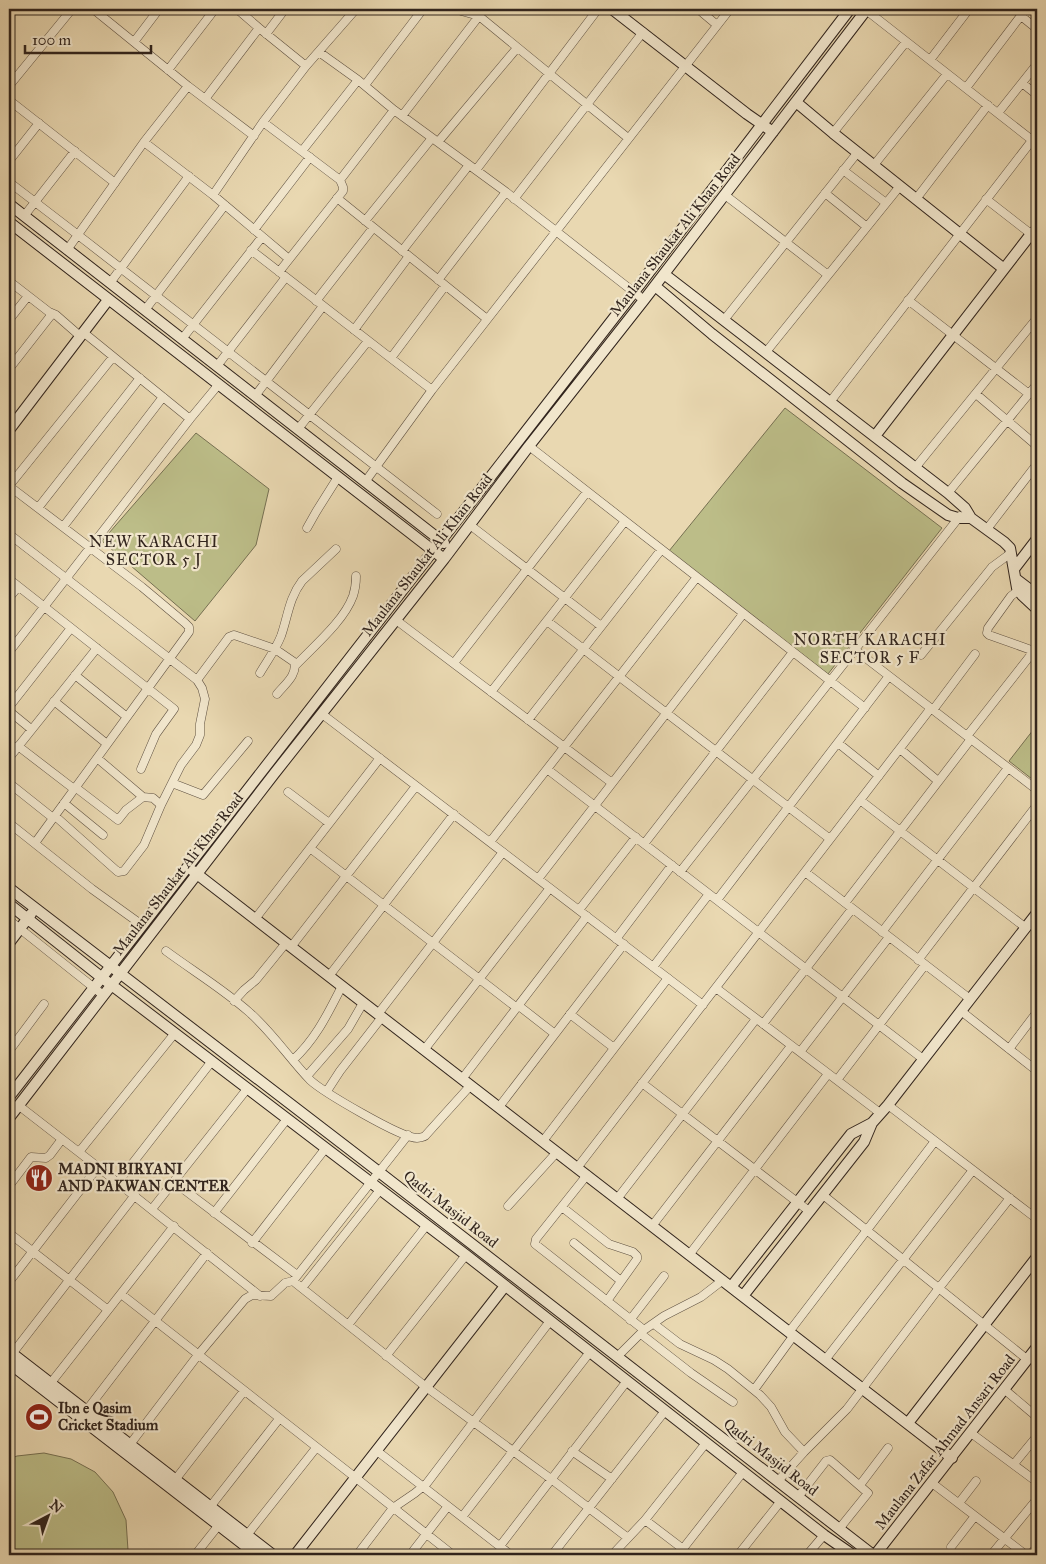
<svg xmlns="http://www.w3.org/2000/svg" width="1046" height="1564" font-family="'IM FELL Great Primer',serif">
<rect width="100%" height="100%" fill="#e9d8b1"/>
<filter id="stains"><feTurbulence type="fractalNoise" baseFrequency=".004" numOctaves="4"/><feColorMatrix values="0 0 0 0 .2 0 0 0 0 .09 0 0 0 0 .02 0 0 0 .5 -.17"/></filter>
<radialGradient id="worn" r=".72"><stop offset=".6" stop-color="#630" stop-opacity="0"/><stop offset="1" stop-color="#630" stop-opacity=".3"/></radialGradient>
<path fill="#bcbd88" stroke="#767052" d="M785,408L942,528L828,674L669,551Z
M196,433L269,489L256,545L195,621L102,541Z
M1037,725V783L1009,761Z
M44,1453L71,1459L95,1472L113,1492L126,1520L128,1550L126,1555H9V1459L17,1456Z"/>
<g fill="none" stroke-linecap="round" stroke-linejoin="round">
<g stroke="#5f5142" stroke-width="9">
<path id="street" d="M93,9L188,86L254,136
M237,9L259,28L306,66
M454,9L479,16L628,138
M698,9L717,25
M866,10L1037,144
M1021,16L1037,29
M266,34L285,9
M134,42L159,9
M319,52L358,80L394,110L506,192L644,300
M930,60L969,9
M168,70L215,9
M1022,83L1037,95
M365,85L423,9
M9,86L72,9
M966,88L1026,9
M205,99L259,28
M9,100L115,183
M998,113L1037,64
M402,116L479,16
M263,122L340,180L343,187V191L279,272
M833,133L906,42
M144,142L213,195L289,259
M438,142L517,48
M302,151L358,80
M9,161L39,123
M874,165L947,74
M476,170L598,9
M843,170L886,203
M340,180L394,110
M9,182L78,235L437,514
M825,193L867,227
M213,195L263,122L306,66L356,9
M725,195L828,275
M337,198L487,319
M514,199L643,32
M916,199L988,105
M986,199L1031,234L1037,226
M24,216L75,151
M365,221L432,138
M254,230L310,157
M67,250L144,142L188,86
M251,250L432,390
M402,251L469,165
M438,280L506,192
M9,281L49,312L56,315L80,336
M110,283L189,176
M908,300L1029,394
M316,301L373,228
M145,310L225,205
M9,320L28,296
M724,320L858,152
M354,330L409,256
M83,332L190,419
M182,339L262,237
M766,352L900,186
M391,358L445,286
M217,366L286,277
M9,369L52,314
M976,394L1037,446
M255,396L323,306
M830,402L1037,134
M298,429L368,341
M529,446L865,708
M915,468L1037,318
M365,482L432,390L730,9
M9,486L142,587L185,623L189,627V632L35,843
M9,486L113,357
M948,493L1037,384
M38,508L140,378
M470,525L601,626
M63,527L163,397
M307,528L316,512L338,477
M987,529L1037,464
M9,534L197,680L202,688L205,699L200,724V735L196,745L181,765L161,805L144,845L124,871L118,872L55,816
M9,579L174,709L156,734L141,769
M1019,590L1011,596L988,628L987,633L989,635L1034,651
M9,598L18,587
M396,620L612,783
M547,621L830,839
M854,649L1037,790
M9,652L190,419L219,384
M921,655L992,567L1011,553
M454,663L587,492
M295,666C314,646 344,621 353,596C355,590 356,582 356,576
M260,673C267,661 276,649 281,636C288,616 289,598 302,581L336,549
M75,675L127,717
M197,680L229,637L234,635L275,649L294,662C298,675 284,685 277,694
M491,692L625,521
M54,701L107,744
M9,707L71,628
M933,710L975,654
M9,711L31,729
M322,714L703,1005
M528,720L661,550
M967,736L1037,647
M838,743L879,776
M18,746L74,789
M900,749L938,781
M9,758L97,648
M97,758L143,797L153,798L161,805
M547,769L923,1059
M9,783L53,818
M172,783L203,795L248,741
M75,787L118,820L126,810L143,797
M288,792L329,823
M860,800L1026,928
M64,803L103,835
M9,823L92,889L142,925
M490,842L697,577
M644,844L793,652
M310,848L517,1008
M680,872L960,516
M805,872L970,999
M538,879L743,614
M717,900L889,676
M845,903L971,739
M579,910L636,837
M255,919L380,758
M9,920L103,995
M882,932L1008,768
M616,939L672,865
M291,947L416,786
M166,951C193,971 223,989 249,1012C272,1032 289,1058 310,1080C323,1092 401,1138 417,1138C418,1138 424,1137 425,1136L470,1086
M918,960L1037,805
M653,967L709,894
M329,976L454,814
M716,988L880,1113
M234,1001L244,990L256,980L286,943
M519,1006L555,1034
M961,1011L1037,1071
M378,1014L503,852
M570,1014L614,1048
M763,1024L852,909
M1009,1049L1037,1012
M424,1050L550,888
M9,1051L44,1004
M800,1052L889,937
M293,1060C316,1039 328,1013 342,986
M307,1076L348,1029L363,1003
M462,1079L587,916
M837,1080L925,965
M642,1083L809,1211
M327,1091L340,1071L382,1017
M18,1105L98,1167L260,1296
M888,1105L1037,1219
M499,1107L624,944
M543,1141L668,978
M79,1152L175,1033
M577,1168L931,708
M587,1175L536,1239L535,1244L644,1330
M118,1182L212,1061
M174,1182L297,1275
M9,1186L31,1157L46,1158L50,1155L62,1139
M823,1195L1028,1360
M617,1199L756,1019
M508,1206L557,1152
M562,1207L609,1244L633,1252L637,1256V1259L607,1301
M152,1209L247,1089
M214,1213L287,1119
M652,1226L791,1046
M9,1233L108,1310
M252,1243L325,1149
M574,1243L621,1281
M689,1255L828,1074
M293,1281L408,1135
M9,1282L98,1167
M302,1288L380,1190
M121,1294L356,1478L453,1555
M630,1320L664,1276
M654,1324L680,1344L714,1360L728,1369L760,1395L771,1407L785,1432L804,1452
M348,1325L426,1226
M789,1332L935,1141
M641,1334L691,1373L733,1402
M12,1354L135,1195
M386,1356L466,1255
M617,1357L644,1330L664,1316L701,1297L723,1280
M825,1360L973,1170
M50,1384L174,1226
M754,1390L794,1335
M1005,1390L1037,1417
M86,1411L207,1253
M971,1433L1037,1482
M128,1447L198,1355L245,1299L252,1295L271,1296L285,1283L293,1281L426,1387L551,1479L628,1538
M377,1451L511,1555
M572,1451L612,1479
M1014,1464L1037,1436
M175,1480L244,1391
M778,1481L804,1452L847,1409L939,1288L1010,1198
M932,1483L1026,1555
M860,1485L888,1448
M798,1497L826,1461L830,1460L868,1493L839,1529
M959,1503L976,1481
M210,1507L279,1419
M462,1517L590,1352
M645,1520L691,1555
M247,1535L316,1448
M500,1546L627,1381
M951,1547L975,1516
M195,1555L222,1521
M357,1555L393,1508L415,1493L427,1483L550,1321
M410,1555L448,1506
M552,1555L665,1411
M612,1555L645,1520L706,1443
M678,1555L743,1472
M738,1555L781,1501
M807,1555L824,1535
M991,1555L1037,1499
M1030,1555L1037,1547"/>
</g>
<g stroke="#31241d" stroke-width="12">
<path id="secondary" d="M612,9L747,114L773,132
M796,102L833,133L1004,269
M9,204L444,543
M9,222L444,559
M664,274L948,493L965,508L971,518L1004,542L1010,548L1017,588L1022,595L1037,609
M655,286L712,334L902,483L948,515L958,518H971
M9,430L108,300
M875,436L1031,234L1037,239
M1014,569L1037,539
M1016,579L1037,595
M193,871L952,1458
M9,888L379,1172L873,1555
M9,904L101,977L466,1255L824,1535L853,1555
M9,943L31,914
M9,1097L634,292L850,9
M9,1118L274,774L444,559L529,446L644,300L867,9
M731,1287L851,1134L872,1123
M743,1296L864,1142L872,1123L888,1105L1037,913
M9,1351L273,1555
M9,1363L257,1555
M908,1423L1037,1257
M295,1555L505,1286
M875,1555L1037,1347"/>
</g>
<use href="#street" stroke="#f1e6cc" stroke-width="8"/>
<use href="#secondary" stroke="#f1e6cc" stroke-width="10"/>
</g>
<defs>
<g id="restaurant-disc" transform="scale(1.4375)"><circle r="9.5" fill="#8f2418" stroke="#f1e6cc"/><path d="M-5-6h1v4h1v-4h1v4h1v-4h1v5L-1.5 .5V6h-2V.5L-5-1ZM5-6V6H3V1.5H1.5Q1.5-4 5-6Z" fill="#fff"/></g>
<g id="stadium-disc" transform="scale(1.4375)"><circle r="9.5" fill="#8f2418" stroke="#f1e6cc"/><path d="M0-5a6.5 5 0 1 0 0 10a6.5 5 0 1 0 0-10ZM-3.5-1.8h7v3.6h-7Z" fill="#fff"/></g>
</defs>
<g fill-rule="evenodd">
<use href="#restaurant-disc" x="39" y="1178"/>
<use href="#stadium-disc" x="39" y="1417"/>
</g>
<g text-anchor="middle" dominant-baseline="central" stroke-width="4.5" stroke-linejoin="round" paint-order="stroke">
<g font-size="15" fill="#31241d" stroke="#f1e6cc">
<text transform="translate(675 235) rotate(-52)">Maulana Shaukat Ali Khan Road</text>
<text transform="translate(427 555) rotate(-52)">Maulana Shaukat Ali Khan Road</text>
<text transform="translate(178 874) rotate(-52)">Maulana Shaukat Ali Khan Road</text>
<text transform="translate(451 1209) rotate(38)">Qadri Masjid Road</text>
<text transform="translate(945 1442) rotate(-52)">Maulana Zafar Ahmad Ansari Road</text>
<text transform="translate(771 1457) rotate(38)">Qadri Masjid Road</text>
</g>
<g font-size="15" font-weight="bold" fill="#31241d" stroke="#f1e6cc" text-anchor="start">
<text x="58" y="1169">MADNI BIRYANI<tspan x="58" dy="17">AND PAKWAN CENTER</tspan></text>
<text x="58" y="1408">Ibn e Qasim<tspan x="58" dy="17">Cricket Stadium</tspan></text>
</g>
<g font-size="16" letter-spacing="1" fill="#31241d" stroke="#f1e6cc">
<text x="154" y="541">NEW KARACHI<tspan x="154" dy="18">SECTOR 5 J</tspan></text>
<text x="870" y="639">NORTH KARACHI<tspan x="870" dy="18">SECTOR 5 F</tspan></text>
</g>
</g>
<rect width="1046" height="1564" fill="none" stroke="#e9d8b1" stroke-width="30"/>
<rect x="10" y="10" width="1026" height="1544" fill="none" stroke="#31241d" stroke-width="2.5"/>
<rect x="15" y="15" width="1016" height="1534" fill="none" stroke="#31241d"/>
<g transform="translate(48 1516) rotate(41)" stroke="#f1e6cc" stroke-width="4" paint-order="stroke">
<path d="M0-4L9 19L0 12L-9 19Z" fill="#31241d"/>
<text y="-8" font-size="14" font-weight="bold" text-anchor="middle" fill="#31241d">N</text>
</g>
<path d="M25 45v8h126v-8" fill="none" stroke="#31241d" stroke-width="2.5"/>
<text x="32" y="45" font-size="15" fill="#31241d" stroke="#f1e6cc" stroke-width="4" paint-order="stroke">100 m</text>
<rect width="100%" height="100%" filter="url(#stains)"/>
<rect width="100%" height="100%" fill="url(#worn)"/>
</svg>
